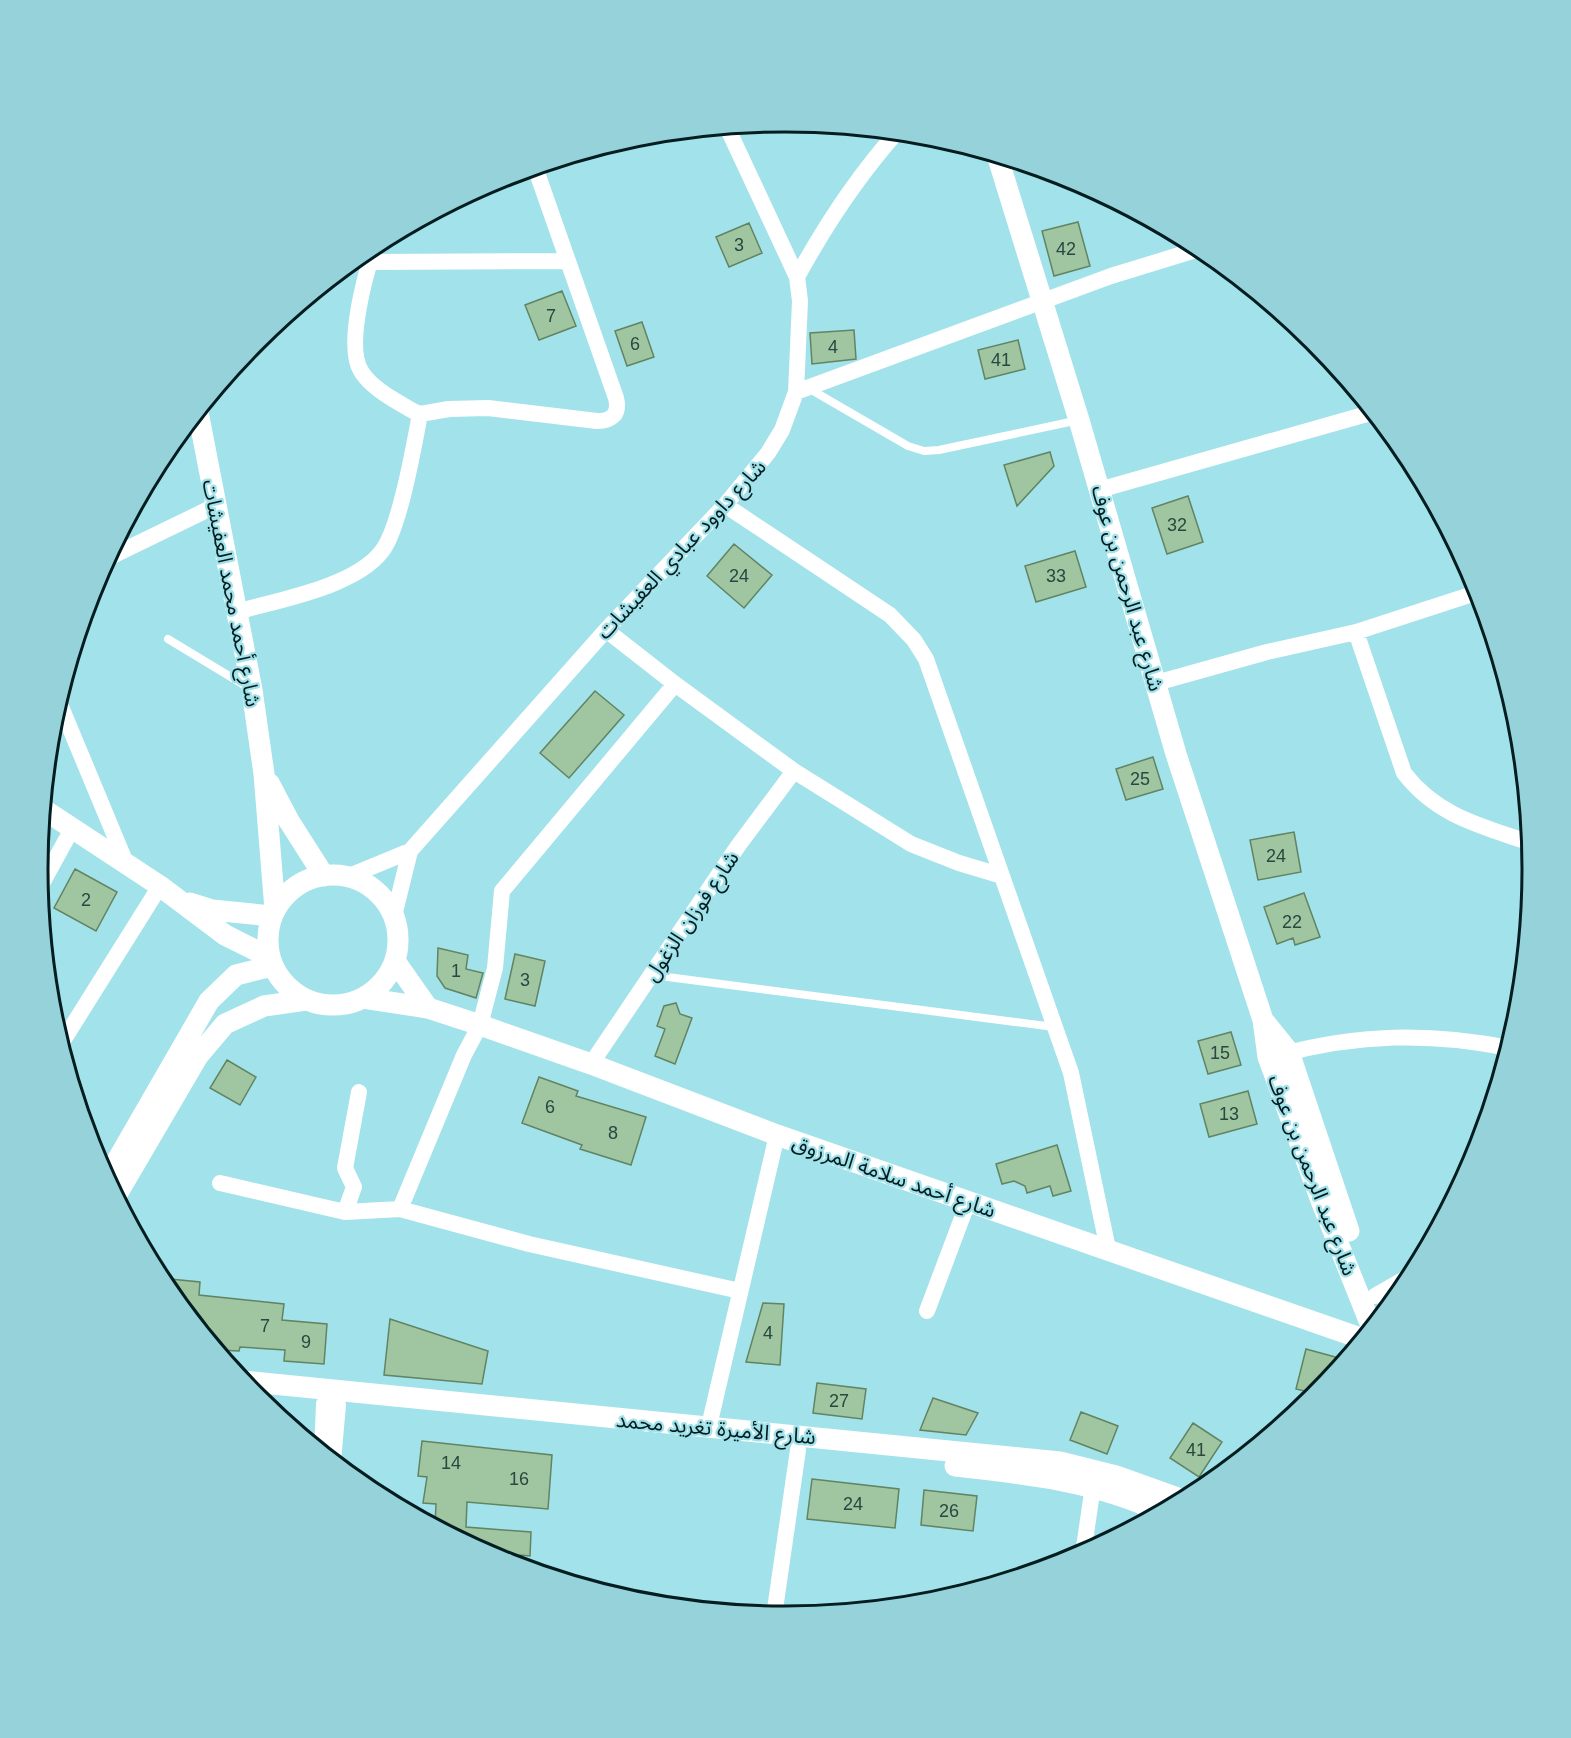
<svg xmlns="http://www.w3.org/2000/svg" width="1571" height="1738" font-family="Arial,'Noto Sans Arabic',sans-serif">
<rect width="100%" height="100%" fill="#a2e2ea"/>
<path fill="#a0c5a1" stroke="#618462" stroke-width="1.5" d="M1078,222L1090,266L1054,276L1042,231Z
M749,223L762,253L729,267L716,237Z
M562,291L576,326L539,340L525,305Z
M642,322L654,357L627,366L615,331Z
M854,330L856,359L812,364L810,333Z
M1018,340L1025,369L985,379L978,350Z
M1050,452L1054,466L1017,506L1004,465Z
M1188,496L1203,542L1167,554L1152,508Z
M734,544L772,575L744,608L707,576Z
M1075,551L1086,587L1036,602L1025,566Z
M595,691L624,715L569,778L540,753Z
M1153,757L1163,789L1126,800L1116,769Z
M1294,832L1301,872L1258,880L1250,840Z
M75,869L117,892L96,931L54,908Z
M1304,893L1320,937L1295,945L1293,938L1277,944L1264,907Z
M438,948L468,955L466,969L483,973L476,998L445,988L437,976Z
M515,954L545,961L535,1006L505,999Z
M676,1003L680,1014L692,1018L675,1064L655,1056L665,1029L657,1026L664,1006Z
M1231,1032L1241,1065L1208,1074L1198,1041Z
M227,1060L256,1077L240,1105L210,1088Z
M539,1077L578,1091L576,1096L646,1117L631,1165L580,1149L582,1145L522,1123Z
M1248,1091L1257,1124L1209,1137L1200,1104Z
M1057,1145L1071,1191L1053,1196L1050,1186L1027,1193L1025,1186L1014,1181L1002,1184L996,1164Z
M160,1278L200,1282L199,1295L284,1304L282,1320L327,1324L324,1364L284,1361L285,1350L240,1347L239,1351L217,1350Z
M763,1303L784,1304L780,1365L746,1362Z
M390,1319L488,1351L482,1384L384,1375Z
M1306,1349L1346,1360L1317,1394L1296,1389Z
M817,1383L866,1389L862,1419L813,1413Z
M933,1398L978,1413L966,1435L920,1430Z
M1081,1412L1118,1426L1107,1454L1070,1440Z
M1193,1423L1222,1442L1199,1477L1170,1458Z
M422,1441L552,1455L548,1509L467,1502L466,1527L531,1532L530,1556L520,1555V1562L512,1564L499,1560L433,1525H435L436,1504L423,1503L427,1477L418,1476Z
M812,1479L899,1489L895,1528L807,1519Z
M924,1490L977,1496L973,1531L921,1525Z"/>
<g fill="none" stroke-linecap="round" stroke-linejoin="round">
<path stroke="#fff" stroke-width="8" d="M808,388L908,446L924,451L939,450L1079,420
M168,639L249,688
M652,975L1054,1027"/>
<path stroke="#fff" stroke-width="16" d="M369,262L568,261
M797,277C826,224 857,177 897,132
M796,392L1111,276L1202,248
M420,414L449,409L488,408L597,421C612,421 620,414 616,398L535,167
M1099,490L1374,412
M725,505L890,615L914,640L926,659L1071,1073L1108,1249
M108,558L215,506
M236,612C278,600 355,587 382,551C400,528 414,445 420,414C411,411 405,406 396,401C384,394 368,383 361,371C345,345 366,273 375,244
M606,630L675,684L794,771L911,844L959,863L999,875
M1356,632L1404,773C1437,816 1481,826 1531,843
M1156,683L1267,652L1356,632L1479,592
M62,709L126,863
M347,877L410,851
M39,889L72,829
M394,916L410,851L606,630L725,505L768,453L782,430L796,392L800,301L797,277L727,127
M61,1044L160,886
M1279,1055C1358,1034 1429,1032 1509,1048
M591,1064L738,846L794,771
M220,1183L345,1212L400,1209L529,1244L740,1291
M400,1209L464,1055L480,1025L495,968L502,891L675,684
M345,1212L354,1187L345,1168L359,1092
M1375,1296L1413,1274
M927,1311L968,1202
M709,1426L777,1135
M322,1451L324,1404
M333,1461L338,1405
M1083,1554L1093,1486
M774,1616L798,1450"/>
<path stroke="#fff" stroke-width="21" d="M997,155L1079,420L1176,754L1263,1020L1268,1057L1322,1203L1372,1328
M198,412L252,690L264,774L275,910
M269,783L289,821L324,876
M43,809L160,886L225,935L269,957
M268 940a65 65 0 1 1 130 0a65 65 0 1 1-130 0Z
M190,903L212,910L272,916
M395,961L428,1008
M363,998L428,1008L480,1025L591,1064L777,1135L1363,1339
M1263,1020L1289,1052L1349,1231
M107,1178L209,1001L236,975L272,966
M116,1196L198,1056L225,1024L264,1006L306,1000
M243,1381L1060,1462L1116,1476L1183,1500
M955,1466C1026,1474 1096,1481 1161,1512"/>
</g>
<g text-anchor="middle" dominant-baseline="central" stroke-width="4.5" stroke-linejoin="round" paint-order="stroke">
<g font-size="18" fill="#2a4740">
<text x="739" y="245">3</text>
<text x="1066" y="249">42</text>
<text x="551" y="316">7</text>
<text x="635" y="344">6</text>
<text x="833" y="347">4</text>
<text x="1001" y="360">41</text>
<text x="1177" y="525">32</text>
<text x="739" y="576">24</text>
<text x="1056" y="576">33</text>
<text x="1140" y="779">25</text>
<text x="1276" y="856">24</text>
<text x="86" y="900">2</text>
<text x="1292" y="922">22</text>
<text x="456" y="971">1</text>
<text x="525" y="980">3</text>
<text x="1220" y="1053">15</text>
<text x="550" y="1107">6</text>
<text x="1229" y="1114">13</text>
<text x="613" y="1133">8</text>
<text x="265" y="1326">7</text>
<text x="768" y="1333">4</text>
<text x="306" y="1342">9</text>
<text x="839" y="1401">27</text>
<text x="1196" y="1450">41</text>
<text x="451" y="1463">14</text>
<text x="519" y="1479">16</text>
<text x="853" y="1504">24</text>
<text x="949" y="1511">26</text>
</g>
<g font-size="21" fill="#031d20" stroke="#a2e2ea">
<text transform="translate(681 549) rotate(-47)">شارع داوود عبادي العفيشات</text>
<text transform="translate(1128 588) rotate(74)">شارع عبد الرحمن بن عوف</text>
<text transform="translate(232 593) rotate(79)">شارع أحمد محمد العفيشات</text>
<text transform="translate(691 916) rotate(-56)">شارع فوزان الزغول</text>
<text transform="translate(1313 1175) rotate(69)">شارع عبد الرحمن بن عوف</text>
<text transform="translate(894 1176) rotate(19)">شارع أحمد سلامة المرزوق</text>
<text transform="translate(716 1428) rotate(5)">شارع الأميرة تغريد محمد</text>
</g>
</g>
<path d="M0 0H1571V1738H0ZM48 869a737 737 0 1 1 1474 0a737 737 0 1 1-1474 0Z" fill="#95d2da" fill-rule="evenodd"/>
<path fill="none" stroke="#031d20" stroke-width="3" d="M48 869a737 737 0 1 1 1474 0a737 737 0 1 1-1474 0Z"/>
</svg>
